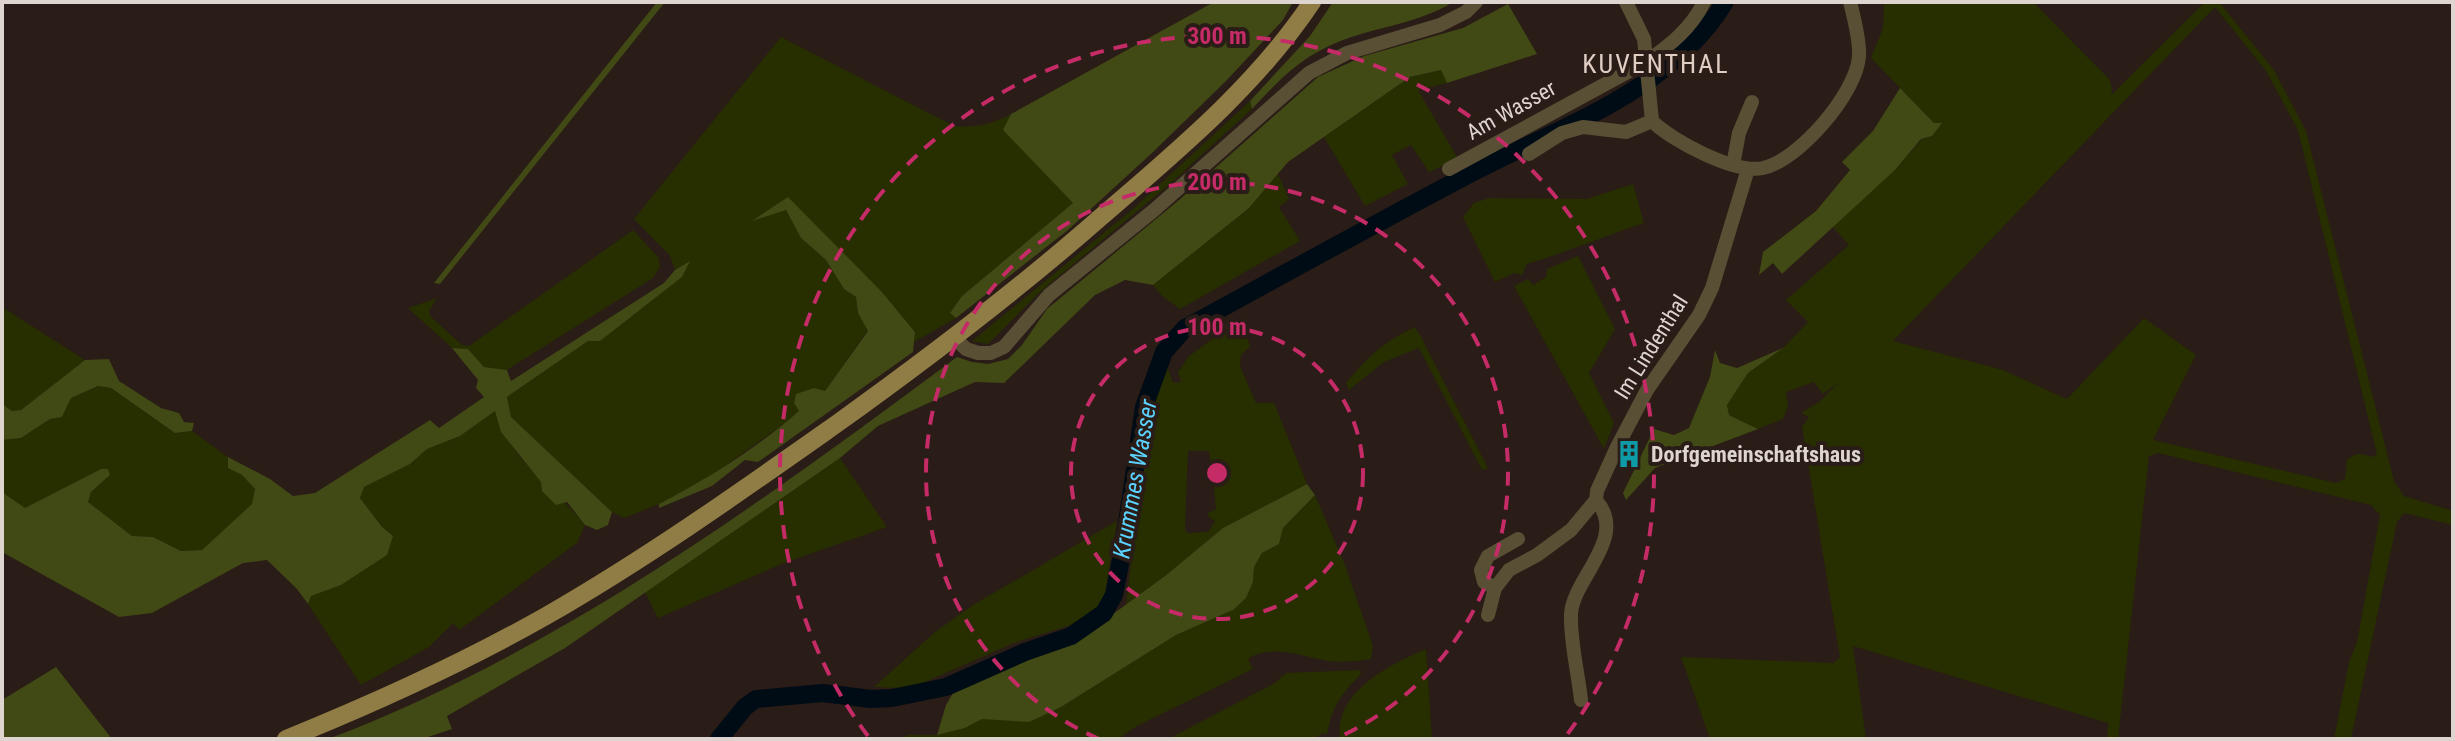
<svg xmlns="http://www.w3.org/2000/svg" width="2455" height="741" font-family="'Roboto Condensed',sans-serif">
<rect width="100%" height="100%" fill="#2a1c16"/>
<path fill="#272e00" fill-rule="evenodd" d="M1884,2H2033L2109,79L2112,88L2111,95L2205,2H2219L2274,70L2306,131L2394,481L2404,496L2453,511V525L2404,513L2397,522L2351,739H2334L2349,662L2357,642L2380,515L2371,505L2158,453L2149,456L2118,739H2107L2108,723L1853,646L1866,739H1710L1681,657L1834,663L1840,657L1802,427L1809,417L1801,413L1819,402L1838,383L1823,394L1814,382L1786,392L1788,406L1783,419L1758,429L1729,415L1727,405L1748,373L1783,348L1808,322L1786,300L1849,245L1832,226L1895,170L1922,139L1932,136L1941,123H1934L1871,58L1883,28ZM2215,7L2266,71L2298,130L2377,454L2372,457C2361,453 2356,452 2347,460L2345,479L2336,483L2153,440L2196,355L2144,318L2067,399L2003,370L1893,341Z
M781,37L954,126C974,128 994,124 1011,114L1004,130L1073,203L962,296L950,313L956,318L914,342L915,332L882,292L788,198L757,218L786,210L801,238L826,260L844,289L856,297L858,313L868,330L825,391L781,426L705,480L659,504L624,518L612,512L511,417L507,397L588,341H600L689,262L675,270L670,256L634,219Z
M1441,70L1447,83L1418,90L1458,159L1429,172L1411,145L1392,155L1408,184L1365,206L1324,137L1410,77Z
M1250,101L1252,109L1170,184L1041,291L988,344L972,341L1134,208Z
M1278,174L1289,199L1279,207L1300,241L1180,309L1162,296L1153,285L1249,208Z
M1633,184L1644,223C1605,236 1567,252 1527,264L1522,275L1514,273L1495,282L1463,217L1474,203L1489,198L1587,199Z
M633,230L659,258L660,267L653,278L507,370L484,367L468,349L452,348L408,308L437,298L429,311L431,317L462,345L469,346Z
M1578,256L1615,329L1589,373L1614,423L1604,449L1514,286L1528,279L1533,285L1546,277L1547,269Z
M2,307L85,360L21,410L12,411L2,404Z
M1241,318L1250,346L1241,355L1240,366L1256,403H1274L1307,484L1223,528L1165,576L1126,604L1147,433L1161,376L1167,366L1173,383L1181,382L1178,372L1189,356ZM1188,451H1209L1211,466L1205,471L1206,474L1213,478L1216,509L1208,513L1209,517L1215,521L1208,532L1188,533L1185,530Z
M1415,327L1420,335L1488,468L1482,470L1419,348L1384,362L1349,390L1346,383C1369,356 1383,342 1415,327Z
M99,386L111,388L175,433L192,431L228,457V468L242,475L255,489L253,504L202,550L181,551L153,537L132,536L88,502L91,492L110,475L101,469L25,509L2,492V440L21,438L50,419L62,417L71,398Z
M496,410C509,462 554,486 585,525L577,543L459,630L453,623L429,647L361,685L308,604L310,596L341,585L393,536L382,527L360,498L364,487L410,464L427,449L460,436Z
M840,458L887,527L784,563L658,618L645,592Z
M1315,495L1345,565L1373,646L1371,659C1357,661 1342,663 1328,661C1303,657 1271,643 1248,659L1253,669L1137,726L1118,739H899L908,735H937L965,728L982,719L1061,707L1176,635L1233,610L1253,582L1254,567L1262,553L1279,544L1283,528Z
M1117,521L1105,593L1099,608L1071,625L1014,643L918,685L902,688L874,687L935,632L973,605Z
M1426,649L1432,739H1340C1334,692 1389,665 1426,649Z
M1360,670L1361,674C1342,693 1331,708 1327,735L1323,733L1314,739H1168L1275,683L1286,673Z"/>
<path fill="#414915" d="M657,2H665L440,284L434,283Z
M1214,2H1293L1283,20L1226,81L1153,152L1068,230L956,318L950,313L962,296L1073,203L1003,130L1011,114Z
M1333,2H1453C1415,26 1368,27 1329,46C1298,60 1275,84 1252,109L1250,101L1310,36Z
M1508,4L1537,54L1447,83L1441,70L1410,77L1288,162L1249,208L1153,285L1125,280L1095,295L1004,383L975,382L955,391L878,426L840,458L565,648L447,716L452,729L422,739H328C559,651 761,503 957,357L972,362L988,364L1008,359L1022,345L1047,309L1179,200L1318,77L1364,56L1463,28Z
M1900,88L1934,123H1942L1932,136L1921,139L1895,170L1782,274L1773,263L1759,275L1763,252L1816,211L1850,170L1842,162L1873,131Z
M788,197L882,292L915,332L913,352L758,462L745,460L712,486L659,508V504C709,478 757,448 799,411L794,403L796,394L814,388L825,391L868,331L858,313L856,297L844,289L826,260L801,238L786,210L752,221Z
M690,261L682,277L600,341H588L507,397L511,417L612,512L608,525L597,530L585,525L567,502L556,505L542,491L541,482L501,432L495,411L460,436L427,449L410,464L364,487L360,498L382,527L393,536L387,555L341,585L311,596L308,604L297,589L267,560L243,563L152,613L119,617L2,552V492L25,508L101,469H108L110,475L91,492L88,502L132,536L153,537L181,551L202,550L252,504L255,489L242,475L228,468V457L270,479L293,496L315,493L430,420L439,428L484,397L476,388L478,380L452,348L468,349L484,367L507,370L511,381L664,283L675,270Z
M1783,348L1748,373L1727,405L1729,415L1758,429L1655,468L1626,500L1623,493L1654,429L1674,435L1689,428L1710,377L1715,350L1720,363L1737,368Z
M109,359L119,381L161,408L179,413L184,422L194,423L192,431L175,433L111,388L98,386L71,398L62,417L50,419L21,438L2,440V404L12,411L21,410L85,360Z
M1307,484L1315,495L1283,528L1279,544L1262,553L1254,567L1253,582L1246,598L1233,610L1176,635L1061,707L1029,722L982,719L965,728L937,735L946,705L954,691L1080,638L1165,576L1223,528Z
M56,667L112,739H2V700Z"/>
<g fill="none" stroke-linecap="round" stroke-linejoin="round">
<path stroke="#000c15" stroke-width="18" d="M719,739L745,707L756,699L823,693L871,699L892,698L946,687L1025,652L1071,636L1104,613L1114,595L1124,544L1144,407L1164,352L1185,328C1277,278 1369,227 1462,178C1554,128 1667,96 1725,2"/>
<path stroke="#584f35" stroke-width="14" d="M1626,2L1644,39L1652,121C1672,141 1735,174 1763,168C1798,161 1857,93 1859,56C1860,40 1854,18 1850,2
M1529,154L1562,133L1583,127L1626,132L1652,121
M1733,165L1739,133L1752,102
M1449,169L1646,62C1670,45 1691,29 1704,2
M954,337L966,349L978,353H991L1004,347L1049,295L1153,211L1309,73L1347,53L1440,25L1466,12L1476,2
M1596,500L1597,491L1617,447L1647,390L1699,315L1712,288L1748,169
M1495,588L1484,582L1481,570L1488,556L1518,539
M1488,615L1495,588L1509,570L1537,555L1571,530L1596,500
M1581,700C1578,672 1570,641 1571,614C1573,578 1629,538 1596,500"/>
<path stroke="#907d45" stroke-width="18" d="M286,739C375,703 463,663 546,616C647,558 740,492 835,425C927,359 1017,291 1102,216C1177,151 1256,86 1312,2"/>
</g>
<g fill="none" stroke="#c52b67" stroke-width="4" stroke-dasharray="14 10">
<circle cx="1217" cy="473" r="146"/>
<path d="M1099 739A291 291 0 1 1 1335 739"/>
<path d="M868 736A437 437 0 1 1 1566 736"/>
</g>
<defs>
<g id="building-bare" transform="scale(2.16)"><path d="M-4-6H4V6H1V3H-1V6H-4ZM-2.5-4.3h1.7v1.8h-1.7ZM.8-4.3h1.7v1.8H.8ZM-2.5-1h1.7V.8h-1.7ZM.8-1h1.7V.8H.8Z" fill="#0f9aa8" stroke="#2a1c16" stroke-width="2.5" paint-order="stroke"/></g>
</defs>
<g fill-rule="evenodd">
<use href="#building-bare" x="1629" y="454"/>
</g>
<g text-anchor="middle" dominant-baseline="central" stroke-width="8" stroke-linejoin="round" paint-order="stroke">
<g font-size="22" fill="#ded5d1" stroke="#2a1c16">
<text transform="translate(1511 110) rotate(-29)">Am Wasser</text>
<text transform="translate(1651 347) rotate(-58)">Im Lindenthal</text>
</g>
<g font-size="22" font-weight="bold" fill="#ded5d1" stroke="#2a1c16" text-anchor="start">
<text x="1651" y="454">Dorfgemeinschaftshaus</text>
</g>
<g font-size="24" font-style="italic" fill="#5cd3ff" stroke="#2a1c16">
<text transform="translate(1135 479) rotate(-80)">Krummes Wasser</text>
</g>
<g font-size="26" letter-spacing="2" fill="#e0cdc4" stroke="#2a1c16">
<text x="1656" y="64">KUVENTHAL</text>
</g>
</g>
<circle cx="1217" cy="473" r="12" fill="#c52b67" stroke="#2a1c16" stroke-width="4"/>
<g font-size="24" text-anchor="middle" font-weight="bold" fill="#c52b67" stroke="#2a1c16" stroke-width="8" stroke-linejoin="round" paint-order="stroke">
<text x="1217" y="44">300 m</text>
<text x="1217" y="190">200 m</text>
<text x="1217" y="335">100 m</text>
</g>
<rect width="2455" height="741" fill="none" stroke="#ded5d1" stroke-width="8"/>
</svg>
